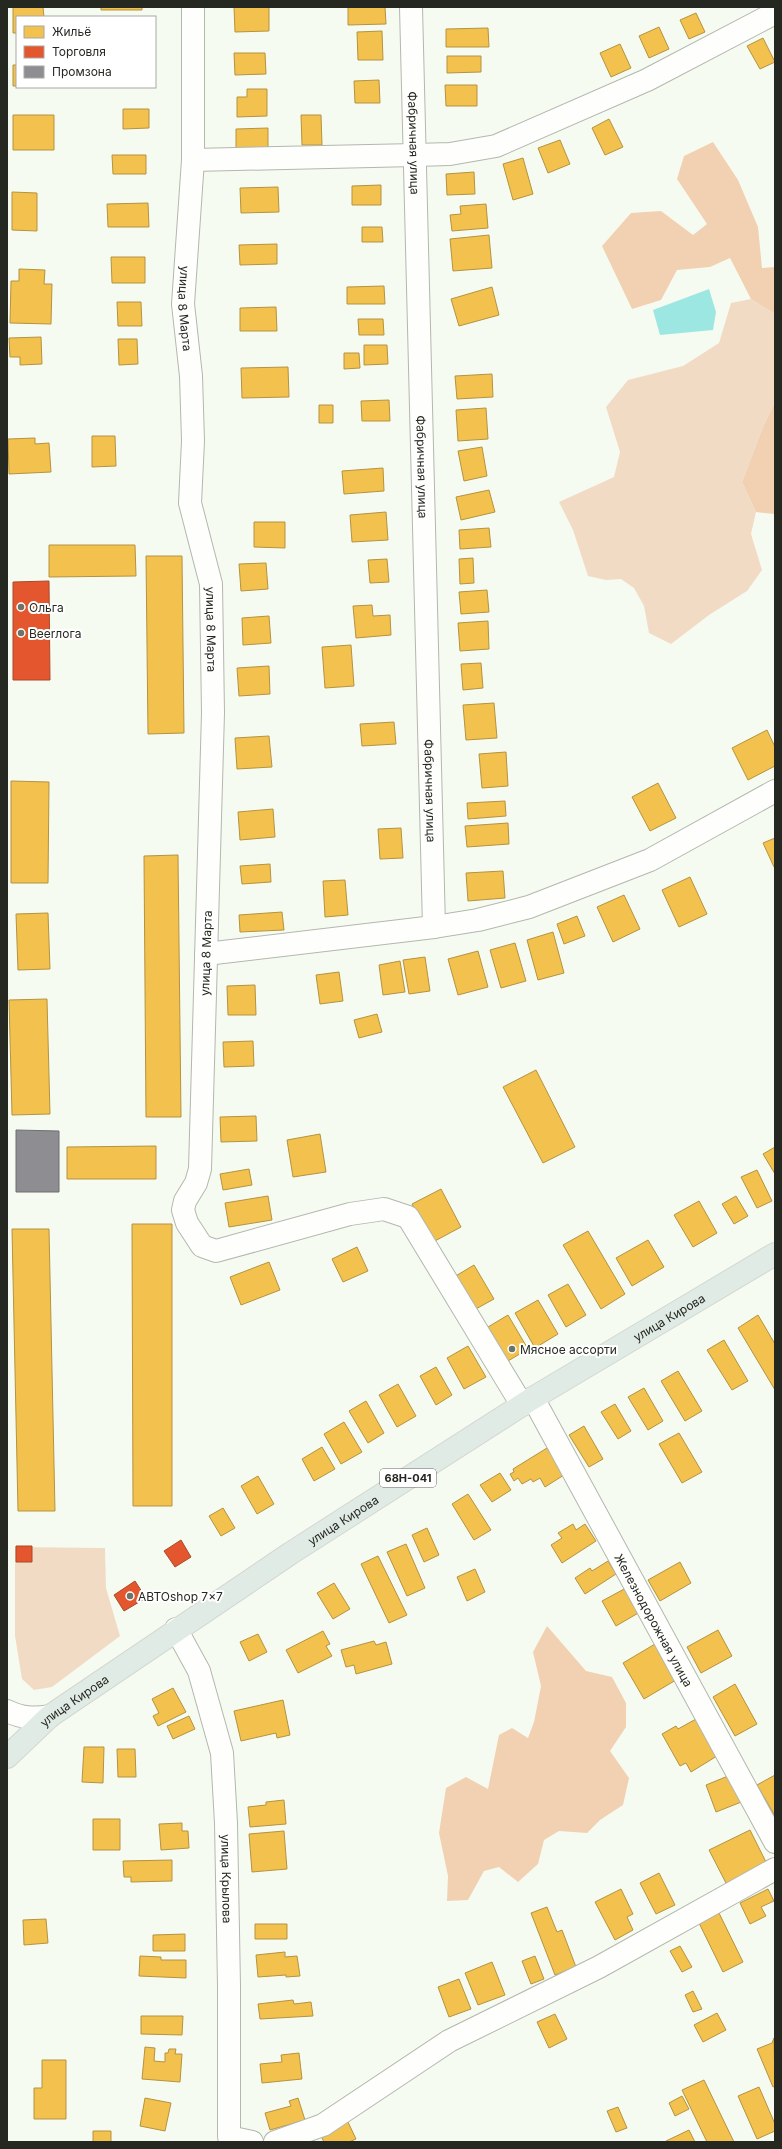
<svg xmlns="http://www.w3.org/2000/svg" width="782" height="2149" font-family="Inter,sans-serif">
<rect width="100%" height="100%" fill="#f6fbf1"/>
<path fill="#f2dbc4" d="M751,299L775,314V402L763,427L742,482L756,512L751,534L762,570L747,591L709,615L671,644L649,633L644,606L634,588L621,579L606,580L588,576L573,530L559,502L614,477L620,452L606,407L628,380L683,366L719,343L731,303Z
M15,1547L105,1548L106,1588L120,1636L52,1687L34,1690L22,1679L15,1636Z"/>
<path fill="#f1d1b1" d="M713,142L738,180L758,227L762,268L775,267V314L751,299L730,258L710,267L677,270L661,300L632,309L602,246L631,213L661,211L693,235L707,224L677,179L684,156Z
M775,402V511L774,514L756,512L742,482L763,427Z
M547,1626L586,1671L612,1677L626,1703V1727L610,1751L629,1778L623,1805L600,1820L587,1833L559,1831L544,1840L538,1864L518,1882L499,1867L484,1871L468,1900L447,1901L448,1876L439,1833L446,1788L466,1777L488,1789L499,1735L512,1728L528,1738L534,1722L541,1686L533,1652Z"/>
<path fill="#9ce7e1" d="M709,289L716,312L713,330L660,335L653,310Z"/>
<path fill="#f2c14e" stroke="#b49340" d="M13,7H43L44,17H17V33H13Z
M101,7H142V10H101Z
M234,7H269V31L235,32Z
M348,7H385L386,24L348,25Z
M696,13L705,32L689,39L680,20Z
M659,27L669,49L649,58L639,36Z
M488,28L489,47H446V29Z
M382,31L383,60H358L357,32Z
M763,38L775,62L760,69L747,46Z
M620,44L631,68L611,77L600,53Z
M234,53H265L266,74L235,75Z
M447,56H481V72L447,73Z
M13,65H17V86H13Z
M379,80L380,103H355L354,81Z
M445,85H477V106H446Z
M247,89H267V116L237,117V97H247Z
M123,109H149V128L123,129Z
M13,115H54V150H13Z
M301,115H321L322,145H302Z
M609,119L623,147L605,155L592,128Z
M268,128V148L236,149V129Z
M560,140L570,164L548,173L538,148Z
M112,155H146V174H113Z
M523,158L533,194L513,200L503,164Z
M474,172L475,194L447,195L446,174Z
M381,185V205H352V186Z
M278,187L279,212L241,213L240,188Z
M12,192L37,193V231L12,230Z
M148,203L149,227H108L107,204Z
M486,204L488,228L452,231L450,215L461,214L460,206Z
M362,227H382L383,242H362Z
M489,235L492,268L453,271L450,239Z
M277,244V264L240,265L239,245Z
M111,257H145V283H112Z
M19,269L45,270L44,284H52L51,324L10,323L11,281H19Z
M384,286L385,304H347V287Z
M492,287L499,315L459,326L451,299Z
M117,302H141L142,326H118Z
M276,307L277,331H240V308Z
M358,319H383L384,335H359Z
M41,337L42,364L20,365V357H10L9,338Z
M118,339H137L138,364L119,365Z
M364,345H387L388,364L364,365Z
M344,353H359L360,368L344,369Z
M288,367L289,397L242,398L241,368Z
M492,374L493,397L457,399L455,376Z
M389,400L390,421H362L361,401Z
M319,405H333V423H319Z
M486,408L488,439L458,441L456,410Z
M92,436H115L116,466L92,467Z
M35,438V444L49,443L51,472L9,474L8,439Z
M482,447L487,476L464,481L458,451Z
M383,468L384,491L344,494L342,471Z
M489,490L495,512L461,520L456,497Z
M386,512L388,540L352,542L350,515Z
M254,522H285V548L254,547Z
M489,528L491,547L460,549L459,530Z
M49,545H135L136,576L49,577Z
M146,556H182L184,733L148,734Z
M473,558L474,583L460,584L459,559Z
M387,559L389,582L370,583L368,560Z
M266,563L268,589L241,591L239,564Z
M487,590L489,612L461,614L459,592Z
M372,605L373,616L390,615L391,635L356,638L353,606Z
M269,616L271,643L243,645L242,618Z
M488,621L489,649L460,651L458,623Z
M351,645L354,686L325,688L322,647Z
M481,663L483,688L463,690L461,664Z
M269,666L270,694L239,696L237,668Z
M494,703L497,738L466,740L463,705Z
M394,722L396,744L362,746L360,724Z
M767,730L775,747V766L748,780L732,748Z
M269,736L272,767L237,769L235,738Z
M506,752L508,786L482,788L479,754Z
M11,781L49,782L48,883H11Z
M658,783L676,818L650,831L632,797Z
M505,801L506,816L468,819L467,803Z
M273,809L275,837L240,840L238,812Z
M508,823L509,844L467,847L465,826Z
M401,828L403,858L380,859L378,829Z
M775,838V866L774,867L763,843Z
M178,855L181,1117H146L144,856Z
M270,864L271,882L242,884L240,866Z
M503,871L505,898L468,901L466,873Z
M690,877L707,914L679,927L662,890Z
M345,880L348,915L325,917L323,881Z
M624,895L640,929L613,942L597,907Z
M282,912L284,930L240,932L239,915Z
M48,913L50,969L18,970L16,914Z
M577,916L585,936L564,944L557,924Z
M553,932L564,973L538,980L527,940Z
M515,943L526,981L501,988L490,950Z
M478,951L488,987L458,995L448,959Z
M425,957L430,991L409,994L403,960Z
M400,961L405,992L383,995L379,965Z
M339,972L343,1001L320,1004L316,975Z
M255,985L256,1015H228L227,986Z
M47,999L50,1114L12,1115L9,1000Z
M377,1014L382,1032L359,1038L354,1020Z
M253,1041L254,1066L224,1067L223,1042Z
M536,1070L575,1147L543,1163L503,1087Z
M256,1116L257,1141L221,1142L220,1117Z
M320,1134L326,1172L293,1177L287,1140Z
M156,1146V1179H67V1147Z
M775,1147V1174L763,1154Z
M249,1169L252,1185L223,1190L220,1174Z
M757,1170L772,1201L757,1208L741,1177Z
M441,1189L461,1227L433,1242L412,1204Z
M268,1196L272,1220L229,1227L225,1203Z
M736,1196L748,1216L734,1224L722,1204Z
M699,1201L717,1233L693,1247L674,1215Z
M132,1224H172V1506H133Z
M12,1229H49L55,1511H18Z
M588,1231L625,1294L601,1309L563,1245Z
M648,1240L664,1267L632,1286L616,1258Z
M357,1247L368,1271L343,1282L332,1259Z
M269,1262L280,1290L241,1305L230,1277Z
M474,1265L494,1299L474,1310L454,1277Z
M568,1284L586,1315L566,1327L548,1295Z
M538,1300L558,1334L535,1348L515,1313Z
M508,1315L528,1349L508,1361L488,1327Z
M758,1315L775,1344V1390L738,1328Z
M724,1340L748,1381L732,1390L707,1350Z
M468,1346L486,1377L464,1389L447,1358Z
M436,1367L452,1395L436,1405L420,1376Z
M678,1371L702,1411L685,1421L661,1381Z
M398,1384L416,1416L397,1427L379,1395Z
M644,1388L663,1421L648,1430L628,1397Z
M366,1401L384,1433L368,1443L349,1411Z
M615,1404L631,1431L618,1439L601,1412Z
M344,1422L362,1452L341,1464L324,1434Z
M584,1426L603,1459L589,1467L569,1435Z
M679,1433L702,1472L682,1483L659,1444Z
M322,1447L335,1469L314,1481L302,1459Z
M547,1448L564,1475L545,1487L540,1478L533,1482L531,1479L522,1484L518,1478L514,1481L510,1474L514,1472L513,1469Z
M500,1473L511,1490L492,1502L480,1485Z
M258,1476L274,1504L257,1514L241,1486Z
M468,1494L491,1530L474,1540L452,1504Z
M223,1508L235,1528L221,1536L209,1516Z
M573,1524L576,1530L585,1524L596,1541L562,1563L551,1545L562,1538L558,1533Z
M427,1528L439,1555L424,1562L412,1535Z
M406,1544L425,1588L407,1596L387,1552Z
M378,1556L407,1615L389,1623L361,1564Z
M608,1561L616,1574L585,1594L575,1578L590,1568L592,1571Z
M680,1562L691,1583L660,1601L648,1580Z
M475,1569L485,1592L467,1601L457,1577Z
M334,1583L350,1609L333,1619L317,1593Z
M626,1588L640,1612L616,1626L602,1601Z
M718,1630L732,1656L701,1673L687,1647Z
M323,1631L330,1644L326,1646L332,1656L298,1673L286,1650Z
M258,1634L267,1652L249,1661L240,1642Z
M374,1641L376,1645L386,1642L392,1664L356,1674L354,1665L346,1667L341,1650Z
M655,1644L676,1680L644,1699L623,1663Z
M735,1684L757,1724L735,1736L713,1697Z
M173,1688L186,1712L158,1726L153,1716L159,1713L152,1699Z
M283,1700L290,1735L277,1738L276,1733L241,1741L234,1711Z
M189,1716L195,1729L173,1739L167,1726Z
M696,1719L717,1756L691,1772L686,1763L680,1766L662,1734L676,1726L678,1729Z
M84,1747H104L103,1783L82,1782Z
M117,1749H135L136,1777H118Z
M733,1774L744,1801L716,1812L706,1785Z
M775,1775V1816L757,1785Z
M284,1800L286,1824L250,1827L248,1807L266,1805V1802Z
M93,1819H120V1850H93Z
M182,1823V1831H188L189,1848L161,1850L159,1824Z
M750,1830L767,1864L728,1887L709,1850Z
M284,1831L287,1869L252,1872L249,1834Z
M172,1860V1881L131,1882V1877H124L123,1861Z
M659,1873L675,1905L656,1914L640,1883Z
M621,1889L633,1914L627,1917L633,1930L615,1940L595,1902Z
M768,1889L774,1901L761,1907L766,1916L750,1924L740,1903Z
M547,1907L557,1932L562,1930L576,1967L555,1975L531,1913Z
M719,1913L743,1962L723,1972L699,1923Z
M46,1919L48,1943L24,1945L23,1920Z
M255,1924H287V1939H255Z
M185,1934V1951H153V1935Z
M680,1946L692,1967L682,1972L670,1951Z
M285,1952V1957L297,1956L300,1976L286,1977V1975L258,1977L256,1955Z
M140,1956L161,1957V1960H186V1978L139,1976Z
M535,1956L544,1979L531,1984L522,1961Z
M492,1962L505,1995L478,2005L465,1973Z
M459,1979L471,2009L449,2017L438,1987Z
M693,1991L702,2009L693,2012L685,1995Z
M293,2000L294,2004L311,2002L313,2016L260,2019L258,2004Z
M717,2013L726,2030L703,2042L694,2025Z
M555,2014L567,2039L549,2048L537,2022Z
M141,2016H183L182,2035L141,2034Z
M774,2038L775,2086L773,2087L757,2049L772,2043Z
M145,2047L155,2048L154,2061L165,2062V2053H168L169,2049H176L175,2054H182L180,2082L142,2079Z
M299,2053L302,2079L262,2083L260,2064L282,2062L281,2055Z
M42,2060H66V2119H34V2088H42Z
M704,2080L734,2142H707L682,2090Z
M759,2087L775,2124V2131L757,2139L738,2096Z
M682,2096L689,2109L675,2116L669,2103Z
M145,2098L171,2103L165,2131L140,2126Z
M298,2098L305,2120L270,2130L265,2113L291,2106L289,2101Z
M618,2107L627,2128L616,2132L607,2111Z
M348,2122L356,2139L349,2142H324L321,2136Z
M689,2130L695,2142H666V2141Z
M93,2131H111V2142H93Z"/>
<path fill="#e4572e" stroke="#ab492a" d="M49,581L50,680H13V582Z
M181,1540L191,1557L175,1567L164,1551Z
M16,1546H32V1562H16Z
M135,1581L146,1598L124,1611L114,1595Z"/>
<path fill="#8d8d92" stroke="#6e6f70" d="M16,1130L59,1131V1192H16Z"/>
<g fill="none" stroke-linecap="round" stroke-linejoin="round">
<g stroke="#b3b7ae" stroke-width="24">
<g id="minor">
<path id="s1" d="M193,7V160L183,304L191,376L193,441L190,503L211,584L213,713L200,1169L196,1183L185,1201L183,1210L187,1223L202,1246L216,1251L350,1214L384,1209L408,1217L522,1405"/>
<path id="s2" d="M411,7L434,927"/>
<path d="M193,160L415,155L450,154L496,146L647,80L775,13"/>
<path d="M206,954L434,927L478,920L529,907L650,860L775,791"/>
<path id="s3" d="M533,1398L775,1842"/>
<path id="s4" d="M176,1629L199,1671L222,1753L226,1823L229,1986V2137L252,2142"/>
<path d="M7,1711C22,1718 33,1719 50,1716"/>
<path d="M275,2142L323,2125L449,2041L599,1967L775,1869"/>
</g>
</g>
<g stroke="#d4d7d2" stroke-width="24">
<g id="major">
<path id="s5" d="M7,1757L50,1716L291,1553L533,1398L775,1254"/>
</g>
</g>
<use href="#minor" stroke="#fefefd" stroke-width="22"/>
<use href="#major" stroke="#e1ebe5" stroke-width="22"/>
</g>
<g fill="#6e7269" stroke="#fff" stroke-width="1.5">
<circle cx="21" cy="607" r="4"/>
<circle cx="21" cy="633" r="4"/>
<circle cx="512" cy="1349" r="4"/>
<circle cx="130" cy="1596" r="4"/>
</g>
<g text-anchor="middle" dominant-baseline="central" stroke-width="4" stroke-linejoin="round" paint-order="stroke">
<rect fill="#fff" stroke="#666863" stroke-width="1" x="380" y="1469" width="56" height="18" rx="3"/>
<g font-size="11" font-weight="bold" fill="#252820">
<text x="408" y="1478">68Н-041</text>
</g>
<g font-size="12" fill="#252820" stroke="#fff">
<text stroke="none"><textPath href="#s2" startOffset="136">Фабричная улица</textPath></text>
<text stroke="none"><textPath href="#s1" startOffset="302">улица 8 Марта</textPath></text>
<text stroke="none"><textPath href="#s2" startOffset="460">Фабричная улица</textPath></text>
<text stroke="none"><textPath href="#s1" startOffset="626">улица 8 Марта</textPath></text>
<text stroke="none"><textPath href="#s2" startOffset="784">Фабричная улица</textPath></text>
<text transform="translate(206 953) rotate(-88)">улица 8 Марта</text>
<text stroke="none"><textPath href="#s5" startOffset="796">улица Кирова</textPath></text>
<text stroke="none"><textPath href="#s5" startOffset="412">улица Кирова</textPath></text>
<text stroke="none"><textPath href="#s3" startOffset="253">Железнодорожная улица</textPath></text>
<text stroke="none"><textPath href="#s5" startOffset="88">улица Кирова</textPath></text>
<text stroke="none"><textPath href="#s4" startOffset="259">улица Крылова</textPath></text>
</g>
<g font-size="12" fill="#252820" stroke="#fff" text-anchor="start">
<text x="29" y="607">Ольга</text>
<text x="29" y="633">Beerлога</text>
<text x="520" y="1349">Мясное ассорти</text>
<text x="138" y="1596">АВТОshop 7x7</text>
</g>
</g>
<rect width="782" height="2149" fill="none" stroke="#252820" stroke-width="16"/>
<rect x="16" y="16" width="140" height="72" fill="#ffffff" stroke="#a8a9a6"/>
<rect x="24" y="26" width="20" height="12" fill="#f2c14e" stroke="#a8a9a6"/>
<text x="52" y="36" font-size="12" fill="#252820">Жильё</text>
<rect x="24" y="46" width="20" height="12" fill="#e4572e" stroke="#a8a9a6"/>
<text x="52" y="56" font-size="12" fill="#252820">Торговля</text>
<rect x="24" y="66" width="20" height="12" fill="#8d8d92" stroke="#a8a9a6"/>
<text x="52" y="76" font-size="12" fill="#252820">Промзона</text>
</svg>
